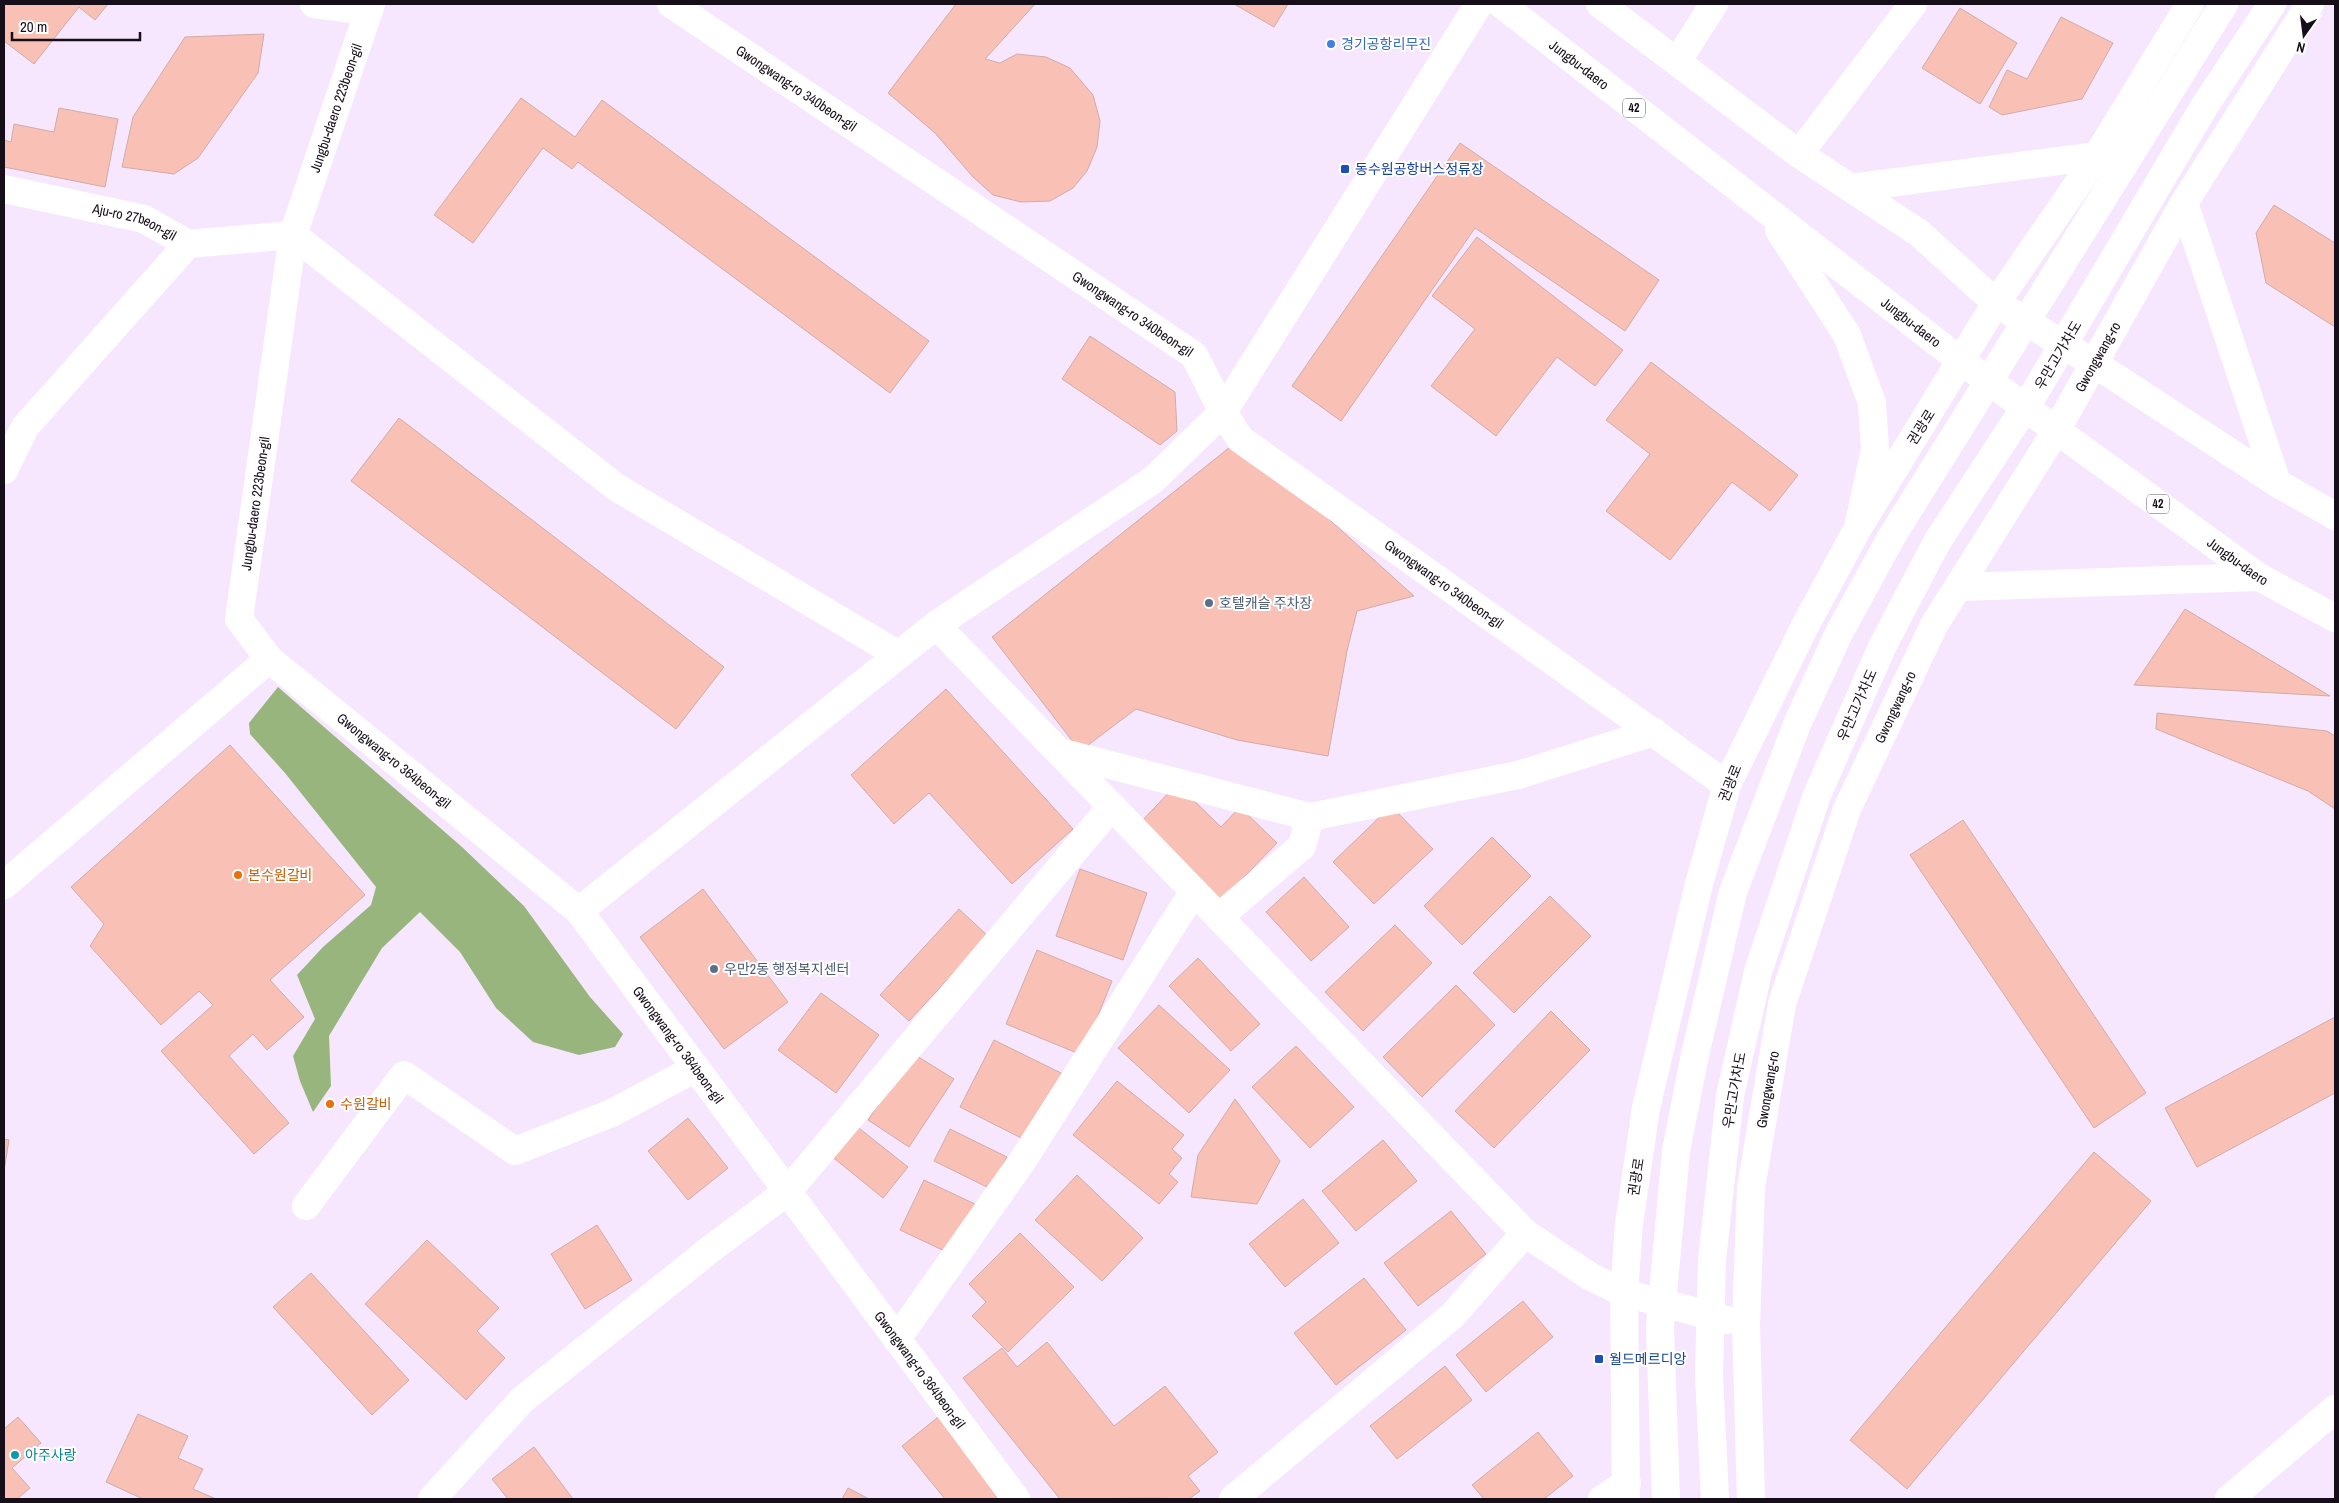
<svg xmlns="http://www.w3.org/2000/svg" width="2339" height="1503" font-family="'Archivo Narrow','Noto Sans KR',sans-serif">
<rect width="100%" height="100%" fill="#f7e7fe"/>
<path fill="#98b57d" d="M278,687L462,847L524,906L590,997L623,1034L615,1047L579,1055L533,1042L496,1008L460,952L420,912L382,948L329,1036L331,1086L313,1112L300,1081L293,1056L315,1019L297,975L323,947L371,905L376,887L285,773L250,734L249,723Z"/>
<path fill="#f9c0b6" stroke="#d0aca6" d="M4,4H108L95,20L79,7L34,64L4,41Z
M956,4H1035L985,59L1000,63L1017,54L1046,57L1070,68L1093,95L1100,121L1097,147L1087,171L1073,188L1050,201L1021,202L993,195L973,177L935,133L888,93Z
M1234,4H1288L1274,27Z
M1960,8L2017,43L1980,104L1922,68Z
M2061,17L2113,43L2082,99L2002,115L1989,107L2007,70L2027,79Z
M264,34L258,73L198,158L174,174L122,167L133,117L185,37Z
M521,98L575,137L602,100L929,341L890,393L578,162L572,169L543,148L473,243L434,215Z
M59,108L118,119L105,187L4,167V140L11,142L14,124L54,132Z
M1460,143L1659,280L1625,331L1475,228L1341,421L1292,386Z
M2274,205L2335,243V327L2266,283L2256,233Z
M1477,237L1623,350L1595,386L1557,357L1496,436L1431,386L1475,329L1432,296Z
M1090,336L1175,392L1177,431L1160,445L1062,379Z
M1651,362L1798,475L1770,511L1732,482L1670,560L1606,511L1650,454L1606,420Z
M399,418L724,667L676,729L351,481Z
M1240,439L1414,596L1357,611L1347,651L1328,756L1237,740L1136,709L1080,751L992,637Z
M2185,609L2330,696L2134,685Z
M946,689L1073,829L1012,884L929,793L894,824L851,775Z
M2157,713L2327,731L2335,736V809L2308,791L2156,729Z
M230,745L365,895L270,980L304,1017L267,1050L253,1034L229,1056L289,1123L254,1154L161,1051L213,1005L199,991L161,1025L90,946L104,924L71,887Z
M1177,784L1221,827L1240,807L1277,843L1218,904L1137,826Z
M1391,806L1433,849L1374,904L1333,862Z
M1963,820L2146,1093L2094,1128L1910,855Z
M1492,837L1531,876L1462,945L1424,906Z
M1080,869L1147,893L1123,960L1056,936Z
M1304,877L1349,927L1311,961L1266,912Z
M703,889L788,1002L724,1049L640,937Z
M1550,896L1591,936L1514,1013L1473,973Z
M959,909L988,936L909,1021L880,995Z
M1395,925L1432,963L1363,1031L1325,992Z
M1037,950L1112,981L1082,1055L1006,1024Z
M1198,958L1260,1024L1231,1051L1169,986Z
M1456,985L1495,1025L1422,1097L1383,1057Z
M821,993L879,1035L836,1093L778,1050Z
M1159,1005L1230,1070L1189,1113L1118,1048Z
M1551,1011L1590,1050L1494,1148L1455,1111Z
M2335,1017V1093L2197,1167L2165,1108Z
M994,1040L1067,1076L1033,1144L960,1107Z
M1296,1046L1354,1107L1310,1148L1252,1087Z
M912,1053L954,1079L909,1147L868,1120Z
M1117,1081L1184,1135L1172,1149L1182,1158L1169,1174L1178,1182L1159,1204L1073,1135Z
M1235,1099L1280,1161L1257,1204L1191,1197L1198,1155Z
M688,1118L728,1168L688,1200L648,1151Z
M855,1125L908,1167L883,1198L830,1155Z
M950,1129L1007,1157L991,1189L934,1161Z
M4,1139L9,1140L4,1171Z
M1383,1140L1417,1181L1356,1231L1322,1191Z
M2094,1152L2151,1201L1907,1489L1850,1440Z
M1077,1175L1143,1238L1102,1281L1035,1220Z
M924,1180L977,1205L953,1255L900,1230Z
M1303,1199L1339,1243L1285,1287L1249,1244Z
M1451,1211L1486,1254L1418,1306L1384,1263Z
M597,1225L632,1280L585,1309L551,1254Z
M1020,1233L1074,1287L1008,1352L972,1316L986,1302L969,1284Z
M427,1240L499,1308L477,1331L505,1358L466,1400L365,1304Z
M311,1273L409,1380L372,1415L273,1307Z
M1364,1278L1406,1330L1336,1385L1294,1333Z
M1523,1301L1553,1337L1486,1392L1456,1355Z
M1047,1342L1114,1426L1165,1386L1218,1452L1188,1476L1200,1491L1189,1499L1152,1498L1060,1499L963,1378L1002,1348L1017,1367Z
M1445,1366L1472,1400L1397,1459L1370,1426Z
M138,1414L188,1436L178,1458L203,1469L193,1489L216,1499H143L106,1482Z
M942,1414L999,1499H945L902,1446Z
M18,1417L41,1443L12,1468L30,1488L17,1499H4V1429Z
M1538,1432L1573,1476L1544,1499H1484L1472,1485Z
M534,1447L573,1499H508L492,1479Z
M848,1488L869,1499H842Z"/>
<g fill="none" stroke-linecap="round" stroke-linejoin="round">
<g stroke="#fff" stroke-width="28">
<path d="M314,4L368,11"/>
<path id="s1" d="M671,4L1194,355L1223,412L1240,439L1727,785"/>
<path d="M1677,62L1714,4"/>
<path d="M1799,154L1913,4"/>
<path id="s2" d="M4,189L144,219L188,244L293,235L616,487L899,655"/>
<path d="M4,470L25,427L188,244"/>
<path d="M936,625L1525,1233L1591,1277L1624,1293L1727,1320"/>
<path id="s3" d="M269,659L579,911L1016,1499"/>
<path d="M1060,752L1310,817"/>
<path id="s4" d="M4,885L269,659L239,619L293,235L371,4"/>
<path d="M579,911L936,625L1153,480L1223,412L1479,4"/>
<path d="M1219,917L1302,846L1310,817L1518,775L1654,732"/>
<path d="M306,1206L404,1075L515,1151L612,1113L696,1068"/>
<path d="M897,1339L1023,1160L1194,891"/>
<path d="M432,1499L522,1400L712,1248L788,1191L1112,806"/>
<path d="M1233,1499L1453,1315L1525,1233"/>
<path d="M1602,1499L1627,1483"/>
<path d="M1626,1499L1624,1293L1629,1224L1646,1108L1699,884L1727,785L1806,624L1858,528L1996,303L2097,156L2190,4"/>
<path d="M1666,1499L1660,1326L1676,1151L1695,1055L1733,892L1798,722L1839,633L1892,536L2224,4"/>
<path d="M1715,1499L1709,1375L1712,1260L1730,1096L1758,972L1817,795L1883,645L1937,542L2035,392L2204,107L2272,4"/>
<path id="s5" d="M1751,1499L1746,1325L1751,1188L1782,1004L1847,809L1934,625L2056,431L2184,203L2310,4"/>
<path d="M2229,1499L2335,1409"/>
</g>
<g stroke="#fff" stroke-width="28">
<path id="s6" d="M1501,4L1961,361L2259,577L2335,618"/>
<path d="M1600,4L1799,154L1919,233L1996,303L2095,364L2277,483L2335,516"/>
<path d="M1851,188L2097,156"/>
<path d="M2184,203L2277,483"/>
<path d="M1779,230L1847,335L1872,403L1875,449L1858,528"/>
<path d="M1960,587L2259,577"/>
</g>
</g>
<circle fill="#3f7fe0" stroke="#fff" stroke-width="2" cx="1331" cy="44" r="5"/>
<g fill="#1a4fb4" stroke="#fff" stroke-width="2">
<rect x="1340" y="164" width="10" height="10" rx="2.5"/>
<rect x="1594" y="1354" width="10" height="10" rx="2.5"/>
</g>
<g fill="#5c6f8a" stroke="#fff" stroke-width="2">
<circle cx="1209" cy="603" r="5"/>
<circle cx="714" cy="969" r="5"/>
</g>
<g fill="#e8710a" stroke="#fff" stroke-width="2">
<circle cx="238" cy="875" r="5"/>
<circle cx="330" cy="1104" r="5"/>
</g>
<circle fill="#0f9aa8" stroke="#fff" stroke-width="2" cx="15" cy="1455" r="5"/>
<g text-anchor="middle" dominant-baseline="central" stroke-width="4" stroke-linejoin="round" paint-order="stroke">
<g fill="#fff" stroke="#5c575e" stroke-width="1">
<rect x="1623" y="98.5" width="22" height="19" rx="4"/>
<rect x="2147" y="494.5" width="22" height="19" rx="4"/>
</g>
<g font-size="12" font-weight="bold" fill="#160f19">
<text x="1634" y="108">42</text>
<text x="2158" y="504">42</text>
</g>
<g font-size="14" fill="#366cbe" stroke="#fff" text-anchor="start">
<text x="1341" y="44">경기공항리무진</text>
</g>
<g font-size="14" fill="#160f19" stroke="#fff">
<text stroke="none"><textPath href="#s6" startOffset="99">Jungbu-daero</textPath></text>
<text stroke="none"><textPath href="#s1" startOffset="151">Gwongwang-ro 340beon-gil</textPath></text>
<text stroke="none"><textPath href="#s4" startOffset="920">Jungbu-daero 223beon-gil</textPath></text>
<text stroke="none"><textPath href="#s2" startOffset="135">Aju-ro 27beon-gil</textPath></text>
<text stroke="none"><textPath href="#s1" startOffset="556">Gwongwang-ro 340beon-gil</textPath></text>
<text stroke="none"><textPath href="#s6" startOffset="519">Jungbu-daero</textPath></text>
<text transform="translate(2058 355) rotate(-59)">우만고가차도</text>
<text stroke="none"><textPath href="#s5" startOffset="1221">Gwongwang-ro</textPath></text>
<text transform="translate(1921 427) rotate(-58)">권광로</text>
<text stroke="none"><textPath href="#s4" startOffset="515">Jungbu-daero 223beon-gil</textPath></text>
<text stroke="none"><textPath href="#s6" startOffset="924">Jungbu-daero</textPath></text>
<text stroke="none"><textPath href="#s1" startOffset="976">Gwongwang-ro 340beon-gil</textPath></text>
<text transform="translate(1857 705) rotate(-66)">우만고가차도</text>
<text stroke="none"><textPath href="#s5" startOffset="816">Gwongwang-ro</textPath></text>
<text stroke="none"><textPath href="#s3" startOffset="161">Gwongwang-ro 364beon-gil</textPath></text>
<text transform="translate(1730 783) rotate(-68)">권광로</text>
<text stroke="none"><textPath href="#s3" startOffset="566">Gwongwang-ro 364beon-gil</textPath></text>
<text stroke="none"><textPath href="#s5" startOffset="411">Gwongwang-ro</textPath></text>
<text transform="translate(1734 1090) rotate(-80)">우만고가차도</text>
<text transform="translate(1636 1177) rotate(-81)">권광로</text>
<text stroke="none"><textPath href="#s3" startOffset="971">Gwongwang-ro 364beon-gil</textPath></text>
</g>
<g font-size="14" fill="#164399" stroke="#fff" text-anchor="start">
<text x="1355" y="169">동수원공항버스정류장</text>
<text x="1609" y="1359">월드메르디앙</text>
</g>
<g font-size="14" fill="#4e5e75" stroke="#fff" text-anchor="start">
<text x="1219" y="603">호텔캐슬 주차장</text>
<text x="724" y="969">우만2동 행정복지센터</text>
</g>
<g font-size="14" fill="#c56008" stroke="#fff" text-anchor="start">
<text x="248" y="875">본수원갈비</text>
<text x="340" y="1104">수원갈비</text>
</g>
<g font-size="14" fill="#0d838f" stroke="#fff" text-anchor="start">
<text x="25" y="1455">아주사랑</text>
</g>
</g>
<rect width="2339" height="1503" fill="none" stroke="#160f19" stroke-width="10"/>
<g transform="translate(2304 35) rotate(194)" stroke="#ffffff" stroke-width="4" paint-order="stroke">
<path d="M0-4L9 19L0 12L-9 19Z" fill="#160f19"/>
<text y="-8" font-size="14" font-weight="bold" text-anchor="middle" fill="#160f19">N</text>
</g>
<path d="M12 32v8h128v-8" fill="none" stroke="#160f19" stroke-width="2.5"/>
<text x="20" y="32" font-size="15" fill="#160f19" stroke="#ffffff" stroke-width="4" paint-order="stroke">20 m</text>
</svg>
